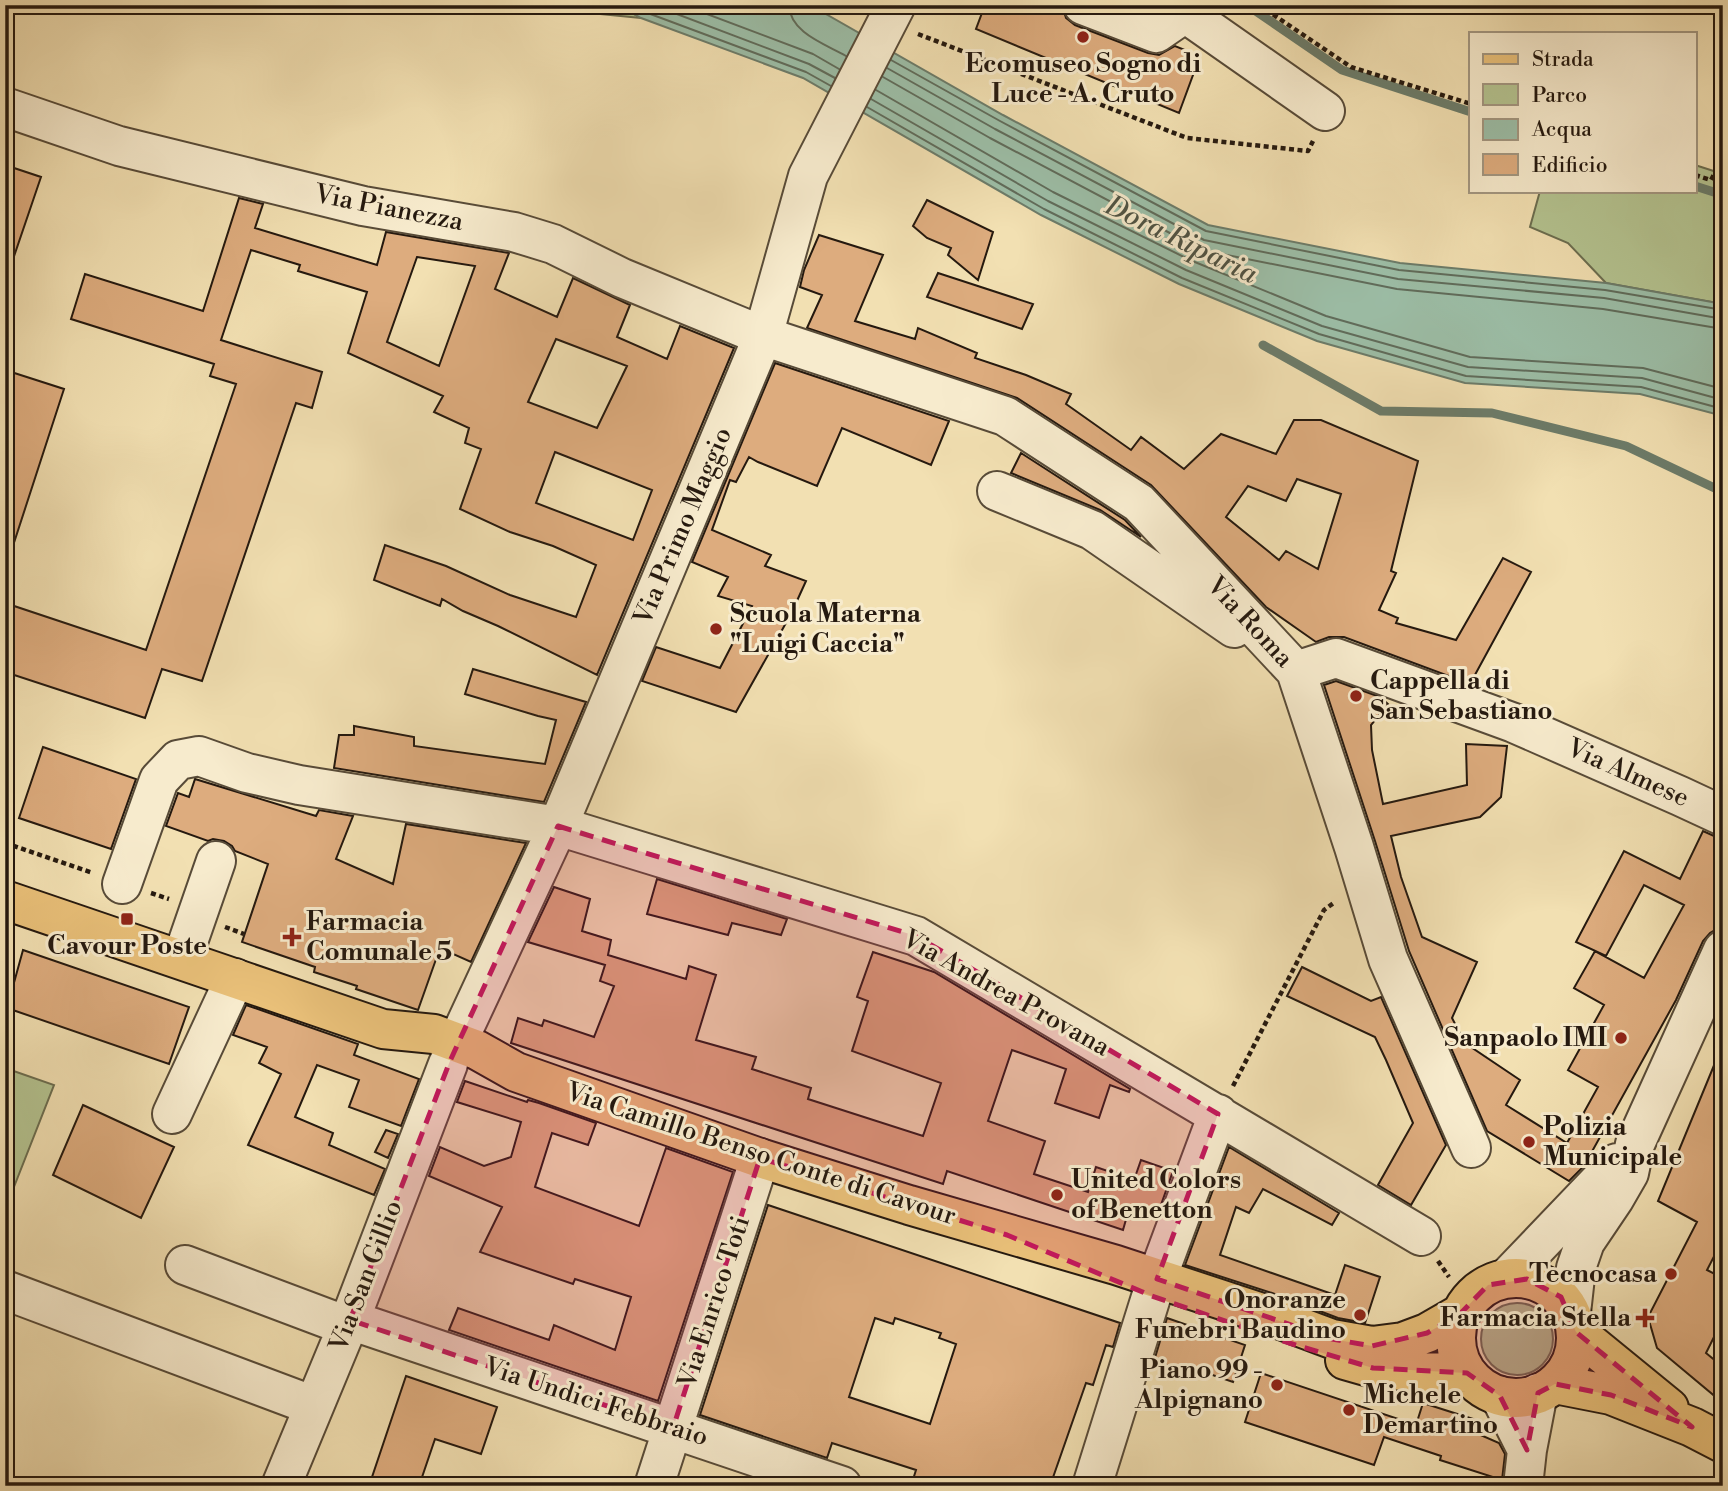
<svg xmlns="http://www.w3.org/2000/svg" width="1728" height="1491" font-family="'Libre Bodoni',serif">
<rect width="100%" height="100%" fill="#f2e0b2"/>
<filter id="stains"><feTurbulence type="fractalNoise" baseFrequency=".00286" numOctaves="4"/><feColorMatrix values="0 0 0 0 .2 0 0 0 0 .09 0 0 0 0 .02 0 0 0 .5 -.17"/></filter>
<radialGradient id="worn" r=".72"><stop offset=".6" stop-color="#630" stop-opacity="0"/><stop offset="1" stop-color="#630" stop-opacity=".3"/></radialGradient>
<path fill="#b4c390" stroke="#6c6e50" stroke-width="2" d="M508,5H618L641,18Z
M1695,165L1723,174V304L1606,283L1568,243L1530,227L1540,191H1695Z
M5,1068L54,1085L10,1197L5,1195Z
M1481 1339a36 36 0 1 1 72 0a36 36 0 1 1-72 0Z"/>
<path fill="#9cbea7" stroke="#6c7c6a" stroke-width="2" d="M618,5H810L1003,115L1208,225L1400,263L1606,283L1723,304V416L1640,394L1465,383L1317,341L1179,284L1041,215L803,78L641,18Z"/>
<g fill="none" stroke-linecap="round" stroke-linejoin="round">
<path stroke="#606c5b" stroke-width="2" d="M633,5L645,12L806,72L831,86
M653,5L809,64L835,78
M683,5L813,54L839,69
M789,5C790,33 825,44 846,56
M891,60L1000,121L1206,231L1399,270L1605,290L1723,310
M887,68L995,129L1204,240L1398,279L1604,298L1723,319
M883,77L990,138L1202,250L1397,289L1603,309L1723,329
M876,90L1053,192L1190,260L1326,316L1470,357L1643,368L1723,389
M871,99L1048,201L1186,270L1322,326L1468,367L1642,378L1723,400
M867,107L1044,209L1182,278L1319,334L1466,376L1641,387L1723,409"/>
<path stroke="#6c7c6a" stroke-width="9" d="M1247,5L1342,70L1471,112
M1695,186L1723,195
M1263,345L1381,411L1492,413L1626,446L1723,492"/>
</g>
<path fill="#ddac7e" stroke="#25190f" stroke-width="2" fill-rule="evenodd" d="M985,5H1062L1066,18L1075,25L1148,53L1159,55L1175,46L1200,56L1179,113L976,29Z
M5,165L41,177L9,271H5Z
M239,198L263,204L255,228L377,265L386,232L509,253L495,289L557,317L573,278L630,305L617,337L667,359L680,326L734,348L597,675L498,626L463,611L442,599L440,606L374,580L385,545L446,566L510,595L576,617L596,565L553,546L510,532L460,509L481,449L465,443L469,428L434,412L443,396L348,353L367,292L298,271L300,265L251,250L221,340L322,372L312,408L296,403L202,681L162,669L145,718L5,672V603L146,650L236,384L210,376L214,364L71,319L85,274L203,311ZM417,257L475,266L439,366L387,342ZM556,339L627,366L597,428L528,402ZM555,452L652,490L633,540L536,503Z
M927,200L993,232L978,280L948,255L951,248L927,238L913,226Z
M819,235L883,255L855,321L915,339L918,328L977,353L975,358L1026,375L1071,394L1066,404L1131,450L1141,437L1184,469L1221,434L1276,454L1294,420H1321L1418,461L1391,571L1396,573L1379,610L1398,618L1396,623L1456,640L1503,558L1531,572L1470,684L1344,637H1329L1316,642L1266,607L1151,485L1017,398L807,328L822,295L800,287L804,270ZM1297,479L1341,494L1318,569L1286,551L1279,560L1226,517L1248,486L1286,501Z
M938,273L1033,304L1022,329L927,297Z
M775,363L949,421L931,465L842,428L817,486L758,462L749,457L736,482L730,480L712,530L771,555L765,566L806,581L791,614L736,712L642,681L656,647L720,668L752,606L718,596L728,577L692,562Z
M5,370L64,389L10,555H5Z
M1021,453L1125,520L1141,537L1100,510L1011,473Z
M473,669L586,702L544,802L334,768L339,735H354V726L414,737V746L545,764L556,720L538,716L465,694Z
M1336,681L1380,697L1388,704L1371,725L1372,750L1383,804L1467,785L1466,744L1507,746L1501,797L1480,817L1391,836L1401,877L1422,937L1477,962L1452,1018L1465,1043L1520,1080L1506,1105L1567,1143L1598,1087L1568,1070L1604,1005L1574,988L1595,951L1644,978L1684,905L1644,885L1606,956L1576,942L1624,851L1680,879L1703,831L1714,836L1723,837V911L1715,930L1710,933L1703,941L1676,1000L1584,1166L1569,1181L1487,1131L1409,951L1375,841L1324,685Z
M43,747L136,779L111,849L19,818Z
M195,779L316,816L319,810L353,816L336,859L393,884L406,824L526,843L471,962L440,948L418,1010L356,989L357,986L314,972L315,967L242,942L268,864L235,851L232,846L224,841L213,839L208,841L166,826L178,793L189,797Z
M657,879L787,919L781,935L732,923L728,935L647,914Z
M554,887L590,899L582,931L611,940L608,955L686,979L689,966L716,975L696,1040L756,1057L752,1069L811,1088L808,1099L923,1136L941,1083L852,1051L868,1001L857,997L873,952L934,972L1130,1089L1129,1092L1110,1085L1099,1118L1055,1103L1066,1069L1012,1050L988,1121L1045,1141L1034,1174L1088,1192L1096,1167L1134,1180L1141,1160L1173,1171L1157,1216L1129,1209L1123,1230L947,1171L943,1184L511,1043L518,1018L542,1026L544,1020L594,1037L614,986L600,981L605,965L528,942Z
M23,950L189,1007L169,1064L7,1008Z
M1302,967L1371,1001L1381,997L1446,1145L1411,1205L1378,1185L1413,1123L1386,1060L1375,1037L1287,996Z
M246,1005L358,1044L354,1055L419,1079L401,1126L349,1107L359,1080L317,1065L295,1117L333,1133L329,1145L385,1169L374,1195L248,1145L281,1074L259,1063L267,1047L233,1035Z
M1722,1046L1723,1239L1707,1270L1723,1278V1319L1706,1353L1723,1367V1403L1657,1348L1648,1317L1697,1222L1658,1201Z
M465,1081L527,1102L528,1100L539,1103L596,1123L588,1145L552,1133L535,1187L639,1226L666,1148L733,1172L658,1401L449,1330L458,1308L549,1340L554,1325L615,1350L631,1297L575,1279L573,1284L480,1252L502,1207L429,1176L440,1147L484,1166L511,1157L521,1122L457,1102Z
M83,1105L174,1147L141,1218L53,1175Z
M386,1130L398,1134L388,1158L375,1152Z
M1229,1147L1339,1213L1332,1225L1263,1189L1249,1213L1236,1207L1220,1255L1335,1295L1345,1265L1380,1277L1365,1323L1338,1318L1272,1293L1185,1265Z
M768,1205L1120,1323L1113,1347L1106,1345L1093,1385L1086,1383L1050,1486H911L916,1470L832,1443L827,1458L700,1415ZM875,1318L893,1324L895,1318L941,1333L939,1338L956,1344L930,1424L849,1397Z
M1167,1318L1245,1345L1233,1382L1195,1369L1193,1375L1154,1361Z
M1261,1373L1416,1425L1423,1403L1473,1419L1469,1430L1499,1443L1505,1454L1502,1480L1440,1460L1441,1456L1384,1437L1374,1465L1245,1422Z
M406,1376L497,1407L481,1454L435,1439L419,1486H369Z"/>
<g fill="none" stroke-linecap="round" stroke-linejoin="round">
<g stroke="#584b38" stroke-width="42">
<path id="minor" d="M1083,5L1156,33L1185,13
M1183,5L1185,13L1325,111
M5,107L119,146L363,206L514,232L553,244L622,278L763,336L1005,416L1139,503L1296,671L1354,847L1388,959L1471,1148
M997,491L1092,530L1234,628
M1296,671L1336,658L1514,723L1680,796L1723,816
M122,884L159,780L178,760L199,756L247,773L299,785L558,826L916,936L1421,1236
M182,959L216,861
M457,1043L558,826L763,336L808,176L896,5
M172,1114L235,978
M185,1265L347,1326
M1507,1278L1617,1163
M5,1290L314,1406
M1571,1313L1576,1268L1585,1242L1614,1199L1629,1173L1635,1144L1723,950
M350,1320L842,1486
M1500,1396L1527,1450
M281,1486L350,1320L448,1064
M654,1486L760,1158
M1092,1486L1157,1278L1218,1114
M1523,1486L1527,1450L1538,1393"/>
</g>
<g stroke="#25190f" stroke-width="42">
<path id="major" d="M5,900L383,1029L434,1034L477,1050L516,1072L760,1158L909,1205L1116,1265L1265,1314L1332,1339L1372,1346L1403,1342L1427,1333L1460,1314
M1456 1338a60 60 0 1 1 120 0a60 60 0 1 1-120 0Z
M1576,1332L1669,1408
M1345,1360L1373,1368L1413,1372L1467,1373
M1555,1384L1611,1395L1692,1427L1723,1443"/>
</g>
<path stroke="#25190f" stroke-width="4.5" stroke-dasharray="5 3.5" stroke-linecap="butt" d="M1259,5L1351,67L1471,104
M918,34L1187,138L1308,151L1313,141
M1695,175L1711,180L1723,158
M5,843L93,873
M151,893L169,899
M225,927L244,934
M1233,1086L1324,910L1335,902
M1438,1261L1449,1277"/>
<use href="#minor" stroke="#f7ebcd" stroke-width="38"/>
<use href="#major" stroke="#e9c079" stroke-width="38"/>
</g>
<path fill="#c2185b" fill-opacity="0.2" stroke="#c2185b" stroke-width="5" stroke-dasharray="14 9" stroke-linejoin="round" d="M558,826L916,936L1218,1114L1157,1279L1332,1339L1372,1346L1427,1333L1460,1314L1488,1285L1527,1279L1561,1297L1576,1332L1692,1427L1611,1395L1555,1384L1538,1393L1527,1450L1500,1396L1467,1373L1373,1368L1289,1343L1152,1296L1007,1235L760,1158L673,1428L350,1320L450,1061Z"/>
<g fill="#8f2418" stroke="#f7ebcd" stroke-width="2.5">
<circle cx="1083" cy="37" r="7"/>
<circle cx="716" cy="629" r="7"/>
<circle cx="1356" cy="696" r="7"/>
<rect x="120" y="912" width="14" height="14" rx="3.5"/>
<path d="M288.5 926.5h7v7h7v7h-7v7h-7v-7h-7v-7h7z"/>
<circle cx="1621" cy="1038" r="7"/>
<circle cx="1529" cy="1142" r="7"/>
<circle cx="1057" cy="1195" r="7"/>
<circle cx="1671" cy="1274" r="7"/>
<circle cx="1360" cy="1315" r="7"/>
<path d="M1641.5 1307.5h7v7h7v7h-7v7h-7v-7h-7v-7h7z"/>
<circle cx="1277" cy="1385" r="7"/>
<circle cx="1349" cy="1410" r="7"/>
</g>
<g text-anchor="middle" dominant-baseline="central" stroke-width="6" stroke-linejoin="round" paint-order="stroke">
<g font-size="26" font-weight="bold" fill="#25190f" stroke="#f7ebcd" text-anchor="start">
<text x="1083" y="64" text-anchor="middle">Ecomuseo Sogno di<tspan x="1083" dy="30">Luce - A. Cruto</tspan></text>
<text x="730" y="614">Scuola Materna<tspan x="730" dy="30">"Luigi Caccia"</tspan></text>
<text x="1370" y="681">Cappella di<tspan x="1370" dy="30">San Sebastiano</tspan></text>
<text x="306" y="922">Farmacia<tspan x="306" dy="30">Comunale 5</tspan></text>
<text x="127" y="946" text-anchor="middle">Cavour Poste</text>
<text x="1607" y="1038" text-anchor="end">Sanpaolo IMI</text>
<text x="1543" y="1127">Polizia<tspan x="1543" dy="30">Municipale</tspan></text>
<text x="1071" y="1180">United Colors<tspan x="1071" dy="30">of Benetton</tspan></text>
<text x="1657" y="1274" text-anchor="end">Tecnocasa</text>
<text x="1346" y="1300" text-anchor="end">Onoranze<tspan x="1346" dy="30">Funebri Baudino</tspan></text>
<text x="1631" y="1318" text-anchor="end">Farmacia Stella</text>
<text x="1263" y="1370" text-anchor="end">Piano 99 -<tspan x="1263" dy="30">Alpignano</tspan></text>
<text x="1363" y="1395">Michele<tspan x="1363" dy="30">Demartino</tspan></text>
</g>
<g font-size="26" fill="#25190f" stroke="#f7ebcd">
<text transform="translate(389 208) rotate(11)">Via Pianezza</text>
<text transform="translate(683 526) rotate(-67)">Via Primo Maggio</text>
<text transform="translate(1250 622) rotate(47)">Via Roma</text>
<text transform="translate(1628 773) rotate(24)">Via Almese</text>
<text transform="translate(1006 993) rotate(29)">Via Andrea Provana</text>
<text transform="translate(761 1154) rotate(18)">Via Camillo Benso Conte di Cavour</text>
<text transform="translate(366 1276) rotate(-69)">Via San Gillio</text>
<text transform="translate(714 1302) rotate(-72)">Via Enrico Toti</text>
<text transform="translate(596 1402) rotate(18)">Via Undici Febbraio</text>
</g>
<g font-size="28" font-style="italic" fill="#4f5344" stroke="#f7ebcd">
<text transform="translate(1181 240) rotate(26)">Dora Riparia</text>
</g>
</g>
<rect width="1728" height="1491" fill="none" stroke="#f2e0b2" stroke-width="28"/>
<rect x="7" y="7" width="1714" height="1477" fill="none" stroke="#25190f" stroke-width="3.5"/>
<rect x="14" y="14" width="1700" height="1463" fill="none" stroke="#25190f" stroke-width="2"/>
<rect x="1469" y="32" width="228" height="161" fill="#f7ebcd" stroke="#a39781" stroke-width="2"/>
<rect x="1483" y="54" width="35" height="10" fill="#e9c079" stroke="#a39781" stroke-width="2"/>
<text x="1532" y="66" font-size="21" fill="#25190f">Strada</text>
<rect x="1483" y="84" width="35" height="21" fill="#b4c390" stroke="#a39781" stroke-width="2"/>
<text x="1532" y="102" font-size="21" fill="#25190f">Parco</text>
<rect x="1483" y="119" width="35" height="21" fill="#9cbea7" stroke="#a39781" stroke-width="2"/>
<text x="1532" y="136" font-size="21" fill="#25190f">Acqua</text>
<rect x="1483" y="154" width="35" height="21" fill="#ddac7e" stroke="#a39781" stroke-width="2"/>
<text x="1532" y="172" font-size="21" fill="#25190f">Edificio</text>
<rect width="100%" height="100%" filter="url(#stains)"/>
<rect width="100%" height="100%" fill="url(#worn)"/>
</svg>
